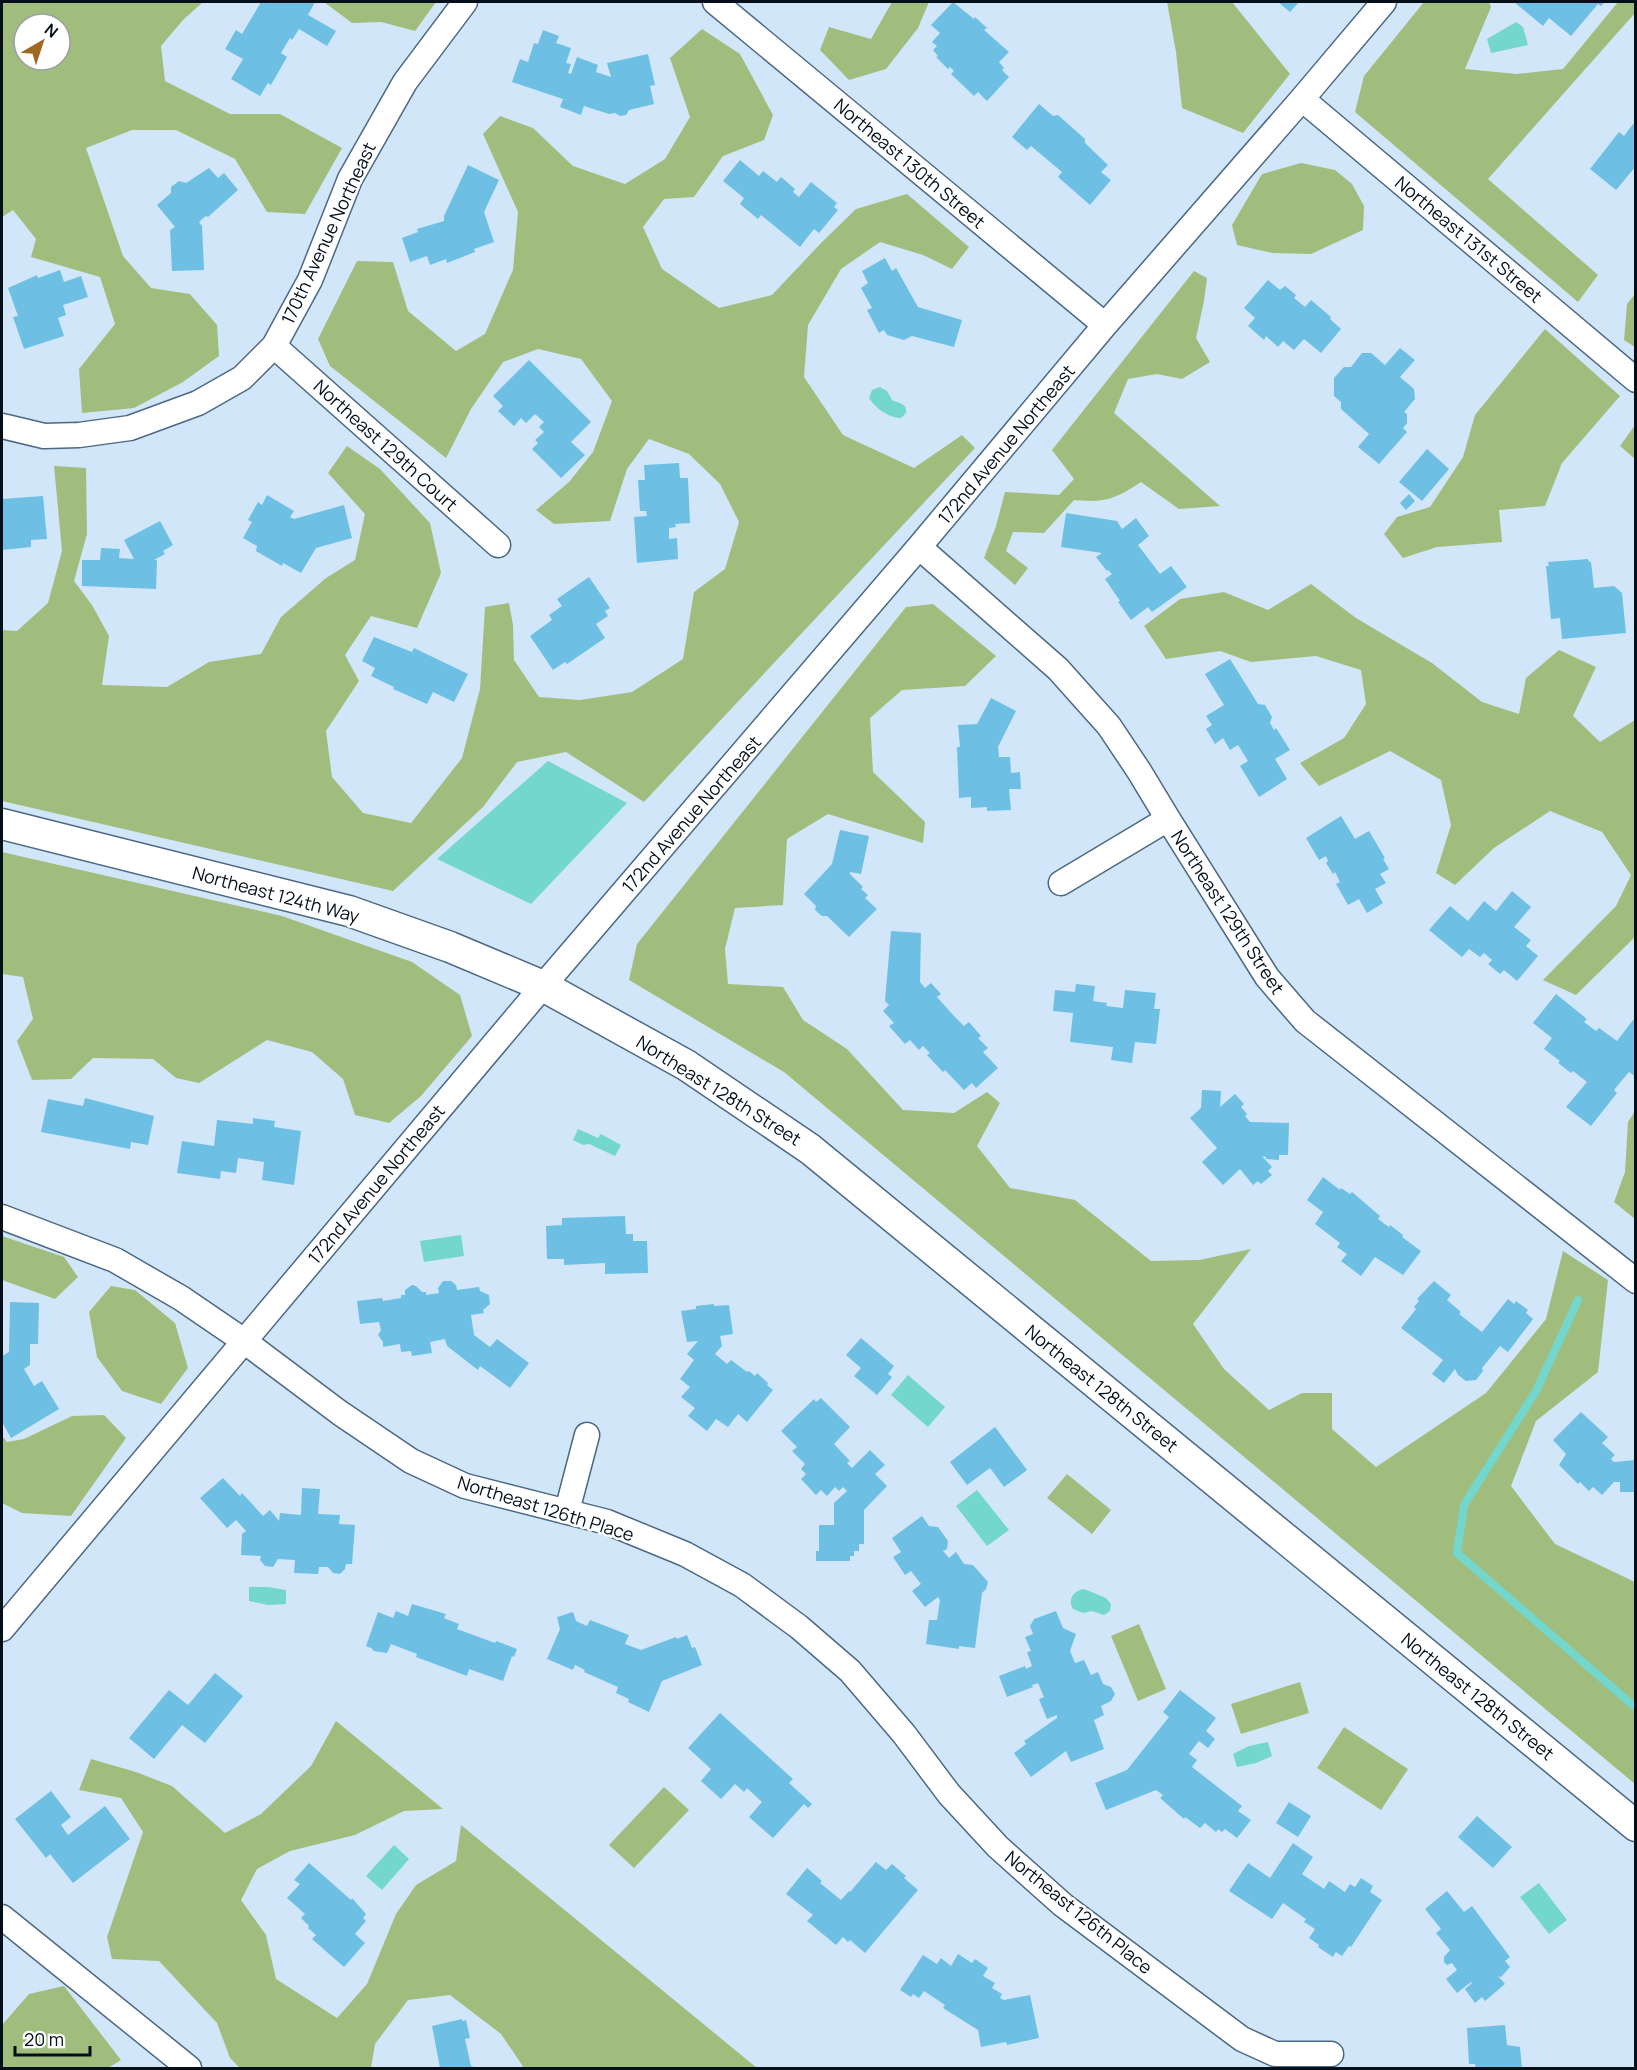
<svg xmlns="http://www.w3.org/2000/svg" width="1637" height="2070" font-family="Manrope,sans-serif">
<rect width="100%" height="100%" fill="#d2e6f9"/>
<path fill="#a1bd7e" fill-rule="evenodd" d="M2,2H203L183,20L161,46L165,81L230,114H280L342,148L305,214L267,212L235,159L176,130H132L86,148L123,256L151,288L190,294L217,325L219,356L183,382L134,408L82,413L79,369L115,324L100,277L31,257L36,239L13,210L2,217ZM24,24H60V60H24Z
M324,2H436L415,31L381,22L352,23Z
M892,2H929L918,28L886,69L849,80L820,50L829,27L871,39Z
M1167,2H1232L1290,74L1243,133L1182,108L1176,52Z
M1424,2H1489L1491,7L1465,69L1517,74L1563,69L1618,2H1635V13L1488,179L1598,275L1578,302L1355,112L1364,76Z
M702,29L740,54L773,115L764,140L723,156L694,197L664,199L643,227L662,269L719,308L772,295L822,242L856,209L907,194L969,247L952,269L923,255L880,242L841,269L808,325L804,377L843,435L914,468L962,435L975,448L644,802L566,752L517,762L483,807L393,891L2,801V630L17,631L48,603L62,551L54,466L86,468L87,534L74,581L92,605L109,636L102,685L167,687L209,662L261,654L281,617L326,578L355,560L365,514L328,473L347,446L380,469L430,523L441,573L417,628L371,616L345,655L359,681L326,731L332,777L363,813L411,823L462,758L480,689L485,607L509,603L513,625L514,660L539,697L580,700L632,692L683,659L694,592L725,569L739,522L720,484L689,454L649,439L627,469L610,521L554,524L536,510L569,482L593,452L612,401L581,359L538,349L503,362L471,409L446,458L330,366L318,339L357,261L393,262L408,311L456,351L485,334L513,270L518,212L483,134L500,116L533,128L573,166L625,184L665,159L690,117L670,58Z
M1301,163L1335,170L1352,184L1364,206L1363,230L1311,254L1272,253L1237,245L1232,225L1262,174Z
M1194,271L1207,278L1204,301L1196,338L1210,362L1182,379L1157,374L1128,379L1114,413L1220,506L1179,509L1141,482C1115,499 1106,503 1074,500L1044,533L1013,532L1006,551L1028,568L1015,585L984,558L996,526L1005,492L1059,495L1074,479L1052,450Z
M1635,294V347L1624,340L1627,304Z
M1545,329L1620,396L1562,463L1545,506L1499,510L1502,542L1437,547L1403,558L1384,534L1397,517L1430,507L1463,457L1475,415Z
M1635,425V459L1620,446Z
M1311,584L1356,618L1432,663L1482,702L1519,714L1526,678L1559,650L1596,667L1573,716L1600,742L1635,720V937L1576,995L1543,980L1616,906L1631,875L1602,832L1550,811L1494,848L1455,885L1436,873L1451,825L1441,780L1390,751L1319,786L1300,763L1344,738L1366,704L1361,670L1316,656L1251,662L1220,651L1166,659L1144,626L1180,599L1224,592L1268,610Z
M933,604L996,656L965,686L902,690L870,718L873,772L925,822L923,843L828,814L787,839L783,905L735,908L725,949L728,984L783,987L803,1020L847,1049L903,1110L954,1113L987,1092L1000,1103L977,1146L1010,1188L1075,1200L1151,1261L1199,1260L1251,1249L1193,1324L1224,1369L1269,1410L1302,1393H1332V1429L1376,1467L1486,1393L1546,1319L1563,1251L1608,1280L1598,1372L1536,1421L1511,1486L1555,1544L1635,1582V1784L784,1072L629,980L637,944L906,607Z
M2,852L282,916L412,962L460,995L472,1036L421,1096L389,1123L355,1115L343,1079L312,1052L267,1040L199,1083L176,1078L153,1059L93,1058L71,1079L32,1080L17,1041L33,1019L23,977L2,974Z
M1635,1111V1219L1614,1202L1625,1172L1628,1122Z
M2,1236L64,1257L78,1277L55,1299L2,1280Z
M111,1286L135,1290L175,1323L188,1368L161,1404L122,1391L97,1357L89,1312Z
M104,1415L126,1438L71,1516L22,1513L2,1503V1436L7,1442L24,1439L72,1416Z
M1067,1474L1111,1510L1092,1534L1047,1498Z
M1139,1624L1166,1689L1138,1701L1111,1636Z
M1300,1682L1309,1713L1241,1734L1231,1704Z
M336,1721L443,1809L404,1811L355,1835L290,1851L257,1869L241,1900L266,1935L276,1979L337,2018L367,1984L396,1914L416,1885L456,1861L461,1825L757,2068H524L501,2034L450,1995L408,2000L375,2044L371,2068H240L230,2058L217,2023L159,1961L112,1959L107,1937L143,1832L121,1798L79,1790L91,1759L136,1772L172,1786L225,1833L261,1814L311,1766Z
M1344,1727L1408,1769L1381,1810L1317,1768Z
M664,1787L689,1810L634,1868L609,1845Z
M64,1986L121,2060L108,2068H2V2025L29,1994Z"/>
<path fill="#73d7ce" d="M1516,22L1523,27L1528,45L1491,53L1487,39Z
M880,387L887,391L892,400C899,404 907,402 906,413L901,418C889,418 875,408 869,398L872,390Z
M548,761L627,803L531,904L437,859Z
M578,1129L598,1138L601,1134L621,1145L615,1156L589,1144L583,1145L573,1140Z
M461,1235L464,1256L424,1262L420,1241Z
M908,1375L945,1407L928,1427L891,1395Z
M977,1490L1009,1530L987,1546L956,1506Z
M249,1587H268L286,1590V1604L268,1605L249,1601Z
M1084,1589L1106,1598L1111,1604L1110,1611L1104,1615L1092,1611L1083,1613L1073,1609C1067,1600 1074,1590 1084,1589Z
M1268,1742L1272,1756L1256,1763L1237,1767L1233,1754L1249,1746Z
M394,1845L409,1859L382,1890L366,1876Z
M1539,1883L1567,1920L1549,1934L1520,1897Z"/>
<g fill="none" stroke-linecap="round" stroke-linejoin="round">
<path stroke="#73d7ce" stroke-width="8" d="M1578,1300L1536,1391L1464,1505L1457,1553L1636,1708"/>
</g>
<path fill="#6dc0e3" d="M261,2H315L308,15L336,31L327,46L299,29L292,40L290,38L281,53L287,57L271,85L268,83L260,96L231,79L243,59L225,49L236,30L242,34Z
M953,2L974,19L975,17L987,28L984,30L1009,52L999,62L1004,68L1002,70L1009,77L987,101L978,92L974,96L951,74L954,71L950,67L948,69L936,57L938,56L933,50L937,46L932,42L940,33L931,25Z
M1278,2H1299L1290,12Z
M1514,2H1605L1601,6L1598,4L1571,36L1549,18L1543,26Z
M543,30L559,36L556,43L571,48L566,63L571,64L568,73L571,74L577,57L598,65L596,72L611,77L607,63L648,54L655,85L650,86L654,104L629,110L626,115L620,116L615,113L609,114L584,106L581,115L560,107L563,99L512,82L520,59L528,62L534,43L538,44Z
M1039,104L1053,116L1058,115L1085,139V143L1108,165L1101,172L1111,180L1090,205L1058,177L1062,172L1031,146L1027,150L1012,137Z
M1633,124L1636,126V166L1616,190L1590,169L1619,132L1624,136Z
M740,160L759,176L763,171L777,182L781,177L795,189L793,192L799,197L811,182L837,203L834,207L838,210L819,233L814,229L800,247L761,215L758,219L740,204L744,198L723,181Z
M468,165L499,180L484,212L494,242L474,249L475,252L447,263L446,259L430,265L427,256L410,262L402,238L418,232L417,229L444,221V216Z
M209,168L218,178L224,173L238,190L208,217L206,216L199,222L202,226L204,270L172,271L170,230L175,227L157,205L171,193V187L179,181L186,183Z
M885,258L892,271L896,268L918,307L962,320L954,347L912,336L904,340L887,335L884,330L879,333L867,310L872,308L861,288L868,283L862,271Z
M60,270L64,282L81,276L88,297L63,305L66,315L58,318L64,336L24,349L13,317L18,316L8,288L37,275L38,278Z
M1268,280L1280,290L1285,286L1296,295L1294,298L1305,307L1311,300L1331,317L1330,319L1341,329L1321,353L1304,339L1294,350L1283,341L1278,347L1266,336L1264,340L1248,326L1255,318L1244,308Z
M1400,348L1415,360L1400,377L1414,389L1415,399L1404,412L1407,414V423L1403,428L1407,432L1379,464L1358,447L1369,434L1341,409V402L1334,396V378L1344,367H1351L1362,353H1371L1385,365Z
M529,360L591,422L571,442L585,455L561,478L532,449L538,443L535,440L544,432L539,427L544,422L535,414L526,423L521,418L514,426L498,411L503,406L493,396Z
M1427,449L1449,469L1422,501L1399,482Z
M679,463L680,478H688L690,523L675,524L676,527L669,528V539L677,538L678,559L637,563L634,517L647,516L646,511H640L638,480H645L644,465Z
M1409,494L1415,501L1406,510L1400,503Z
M267,495L294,511L290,517L294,519L344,505L352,538L316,548L301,573L283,563L282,566L256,551L257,546L243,538L252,522L248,520L258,502L262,505Z
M43,496L47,539L31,540V547L2,550V499Z
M1066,513L1117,521L1122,529L1136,518L1149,536L1138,545L1160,574L1171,566L1187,587L1152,612L1148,607L1131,620L1118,602L1120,601L1105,579L1112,574L1108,570L1107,571L1096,557L1102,553L1061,547Z
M160,521L173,545L163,551L165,554L154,560H157L156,589L82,586V560H100L101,548L120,549L119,558L134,559L124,540Z
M1588,559L1589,562H1591L1594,588L1614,586L1622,593L1626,633L1562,639L1560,618L1551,619L1546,566H1549L1548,562Z
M589,577L610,608L605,611L608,616L596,624L605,638L567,664L565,662L553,670L530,636L552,620L549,615L562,606L557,599Z
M374,637L412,652L414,648L468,674L454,702L433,692L427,704L393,689L394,687L371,676L375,668L362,661Z
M1230,659L1258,704L1265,705L1272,717L1270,723L1274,730L1276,728L1290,750L1275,759L1287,779L1259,797L1240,766L1248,761L1238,745L1230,750L1223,738L1215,744L1206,729L1212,725L1206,716L1224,705L1205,674Z
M991,698L1016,711L998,747L999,757H1010L1011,773L1020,772L1021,789H1009L1011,810L987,811V807L971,808V797L959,798L957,747H960L958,725L977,724Z
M1341,816L1355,839L1369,831L1385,858L1383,859L1389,869L1380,874L1386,883L1375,889L1383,903L1367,913L1359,899L1348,905L1336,884L1340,882L1335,872L1333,874L1326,863L1328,861L1326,856L1319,860L1306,838Z
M840,830L869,836L861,874L850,872V874L863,887L861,889L868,895L865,898L877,909L849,937L827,916H822L815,910L816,906L804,894L832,864Z
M1512,891L1531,907L1514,927L1531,940L1526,946L1538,956L1517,981L1504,970L1500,974L1488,964L1492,960L1484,953L1480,957L1469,949L1462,957L1429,930L1450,906L1468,921L1484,901L1496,911Z
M891,931L921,933L920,982L925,988L931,983L941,994L937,997L953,1015L964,1026L969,1022L981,1036L978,1038L988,1048L983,1052L998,1068L976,1088L972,1083L964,1090L945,1070L943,1072L927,1055L930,1053L923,1046L919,1050L910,1040L905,1044L889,1026L894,1023L883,1011L889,1005L885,1001Z
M1076,984L1095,986L1093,1001L1107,1003L1106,1006L1123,1008L1125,990L1156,993L1154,1009H1160L1156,1044L1135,1042L1132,1063L1111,1060L1113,1047L1070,1042L1073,1013L1053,1011L1055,990L1075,992Z
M1556,994L1587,1019L1584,1022L1596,1031L1599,1028L1617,1041L1633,1020L1636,1022V1077L1629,1072L1614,1090L1617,1093L1591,1126L1566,1107L1587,1082L1573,1071L1571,1073L1558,1063L1560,1061L1544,1049L1552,1038L1533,1023Z
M1202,1090L1221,1091L1220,1107L1235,1094L1244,1104L1241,1107L1247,1114L1245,1116L1250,1122L1289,1123L1288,1155H1279V1160L1266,1159V1157L1262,1156L1272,1167L1268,1171L1272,1175L1261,1184L1258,1181L1253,1185L1240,1169L1223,1185L1202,1162L1217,1148L1190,1118L1201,1108Z
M85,1098L154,1116L148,1145L131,1142L130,1149L41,1132L48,1099L83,1106Z
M253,1118L275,1121L274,1127L301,1131L294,1185L262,1180L264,1162L238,1158L236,1173L221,1171L220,1179L177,1173L182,1141L214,1146L217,1120L253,1124Z
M1323,1177L1340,1190L1341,1188L1350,1194L1352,1192L1380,1216L1378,1219L1389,1227L1390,1225L1403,1235L1402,1237L1421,1251L1403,1275L1375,1257L1361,1276L1341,1261L1347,1254L1337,1247L1340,1243L1315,1224L1323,1212L1307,1200Z
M625,1216L626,1234H633V1241H647L648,1273L605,1274V1263L564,1265V1259H547L546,1226L562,1225V1218Z
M443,1281H451L456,1285L457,1290L479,1287L480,1291L489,1295L490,1304L483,1310L484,1313L471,1315L474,1335L490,1347L497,1339L529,1363L510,1388L480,1366L478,1370L447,1346L445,1339L430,1342L432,1353L412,1356L411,1351L401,1352L400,1344L383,1347V1342L378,1335L381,1330L379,1322L360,1324L357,1301L382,1298L383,1301L401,1298V1295H405V1290L412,1285L416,1286L422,1292H426V1295L439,1293L438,1288Z
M1434,1281L1451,1295L1447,1300L1461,1312L1459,1314L1482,1332L1508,1299L1514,1304L1516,1301L1528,1310L1526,1313L1533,1319L1508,1352L1500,1346L1482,1368L1483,1371L1476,1380L1466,1381L1458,1375L1455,1369L1444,1383L1432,1374L1443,1360L1401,1328L1416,1309L1414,1307L1419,1301L1417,1299Z
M10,1302L39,1303L38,1344H30V1365L24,1369L34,1386L42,1381L59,1409L11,1438L2,1422V1356L9,1352Z
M714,1304V1306L729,1305L733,1334L720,1336L722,1346L715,1354L727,1364L731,1360L747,1372L749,1371L755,1376L757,1373L768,1383L767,1385L773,1390L747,1422L738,1414L728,1427L716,1419L707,1431L688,1416L695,1408L681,1397L690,1387L680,1379L694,1360L687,1354L698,1341L687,1342L681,1311L696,1309V1306Z
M861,1338L894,1366L888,1374L892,1377L877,1395L854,1376L861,1368L846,1355Z
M821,1398L850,1427L834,1444L850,1461L847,1463L852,1468L870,1450L885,1465L875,1474L887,1486L864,1510V1544H859V1551H854V1556H850V1561H816V1551H819V1525H834V1503L847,1491L843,1487L839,1491L835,1487L827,1496L821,1490L816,1495L801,1479L806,1474L801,1469L805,1464L792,1451L797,1447L781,1431L814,1399L816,1402Z
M1581,1412L1608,1437L1602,1443L1615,1455L1611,1459L1614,1462L1636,1460V1492H1620V1482H1614L1602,1495L1593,1487L1589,1491L1580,1482L1578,1484L1559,1465L1566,1454L1553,1440Z
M995,1427L1027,1470L1004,1487L990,1468L967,1485L950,1462Z
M223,1478L240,1496L242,1493L263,1516L270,1510L279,1521L280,1513L301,1515L302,1488L320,1489L318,1514L340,1515L339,1524L355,1525L352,1564H346L345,1569L340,1574L333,1573L328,1567H319L318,1574L294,1573L295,1560L278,1559L273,1567L265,1566L260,1560L261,1556L241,1555L242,1534L246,1531L236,1520L227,1528L200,1498Z
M922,1516L929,1526L938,1527L948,1541L947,1549L943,1551L949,1558L956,1552L964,1564L973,1565L988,1582L986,1589L982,1593L975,1648L959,1646V1649L926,1644L929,1620H937L940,1600L938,1597L925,1607L912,1591L921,1584L911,1571L905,1575L893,1557L901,1552L892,1538Z
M412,1604L446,1614L444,1618L459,1624L457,1629L495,1643L496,1641L517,1649L514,1657L512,1656L503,1681L469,1669L467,1676L416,1657L417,1654L391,1644L387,1653L374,1651L371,1648L366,1646L378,1612L393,1618L396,1611L408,1616Z
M1056,1611L1063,1628L1076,1634L1070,1651L1075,1663L1084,1660L1091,1675L1098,1672L1103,1684L1111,1687L1115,1694L1111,1701L1101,1706L1104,1715L1094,1720L1104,1749L1071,1762L1066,1751L1031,1777L1014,1753L1026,1744L1024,1741L1057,1718V1715L1047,1719L1039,1699L1044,1697L1038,1683L1032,1685L1033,1687L1007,1697L999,1676L1025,1666L1026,1669L1032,1666L1027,1652L1031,1651L1025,1637L1033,1634L1030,1626L1034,1619Z
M573,1612L576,1621L587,1626L590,1620L629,1635L625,1644L641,1650L676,1637L677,1639L687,1635L692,1648L695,1647L702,1665L662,1681L649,1712L628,1702L629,1699L616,1693L618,1687L584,1672L585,1670L575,1665L573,1670L547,1659L560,1629L557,1617Z
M215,1673L243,1696L205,1743L182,1725L154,1759L129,1738L169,1690L188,1705Z
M1180,1690L1216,1718L1206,1731L1215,1739L1208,1748L1199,1741L1189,1754L1197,1760L1192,1767L1242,1806L1238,1811L1251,1820L1237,1838L1225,1829L1222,1832L1218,1829L1216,1832L1205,1823L1200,1828L1185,1817L1184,1819L1160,1798L1163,1795L1156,1790L1106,1810L1095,1783L1127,1770L1169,1717L1163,1712Z
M720,1713L793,1779L789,1783L812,1804L808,1808L804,1804L773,1838L749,1817L762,1802L747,1788L744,1792L735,1784L721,1799L701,1781L711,1769L688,1748Z
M51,1791L71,1817L61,1825L68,1835L105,1806L130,1839L73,1883L50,1854L46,1858L15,1819Z
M1289,1802L1311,1816L1298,1837L1276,1823Z
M1477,1816L1512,1847L1493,1868L1458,1837Z
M1293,1843L1313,1857L1302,1874L1324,1889L1329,1881L1345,1892L1350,1884L1355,1887L1361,1878L1373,1886L1370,1892L1382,1900L1351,1947L1349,1946L1342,1956L1336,1952L1333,1957L1318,1947L1319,1945L1309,1938L1315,1929L1304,1922L1306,1919L1283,1903L1272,1919L1229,1891L1248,1863L1270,1878Z
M876,1862L886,1870L892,1864L906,1876L904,1878L918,1890L865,1953L850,1940L848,1942L843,1937L836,1945L807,1921L813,1915L786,1894L807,1868L822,1881L820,1883L841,1900L849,1891L850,1892Z
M309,1863L351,1900L352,1898L366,1914L363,1918L366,1921L355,1934L365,1943L344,1967L312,1939L316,1935L308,1928L309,1926L301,1918L305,1914L287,1898L300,1884L294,1880Z
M1447,1891L1464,1912L1472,1906L1510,1957L1505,1961L1510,1967L1501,1977L1498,1976L1505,1984L1485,2001L1482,1997L1475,2003L1465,1989L1472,1983L1471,1982L1457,1993L1446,1979L1457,1970L1452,1963L1447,1965L1444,1962V1957L1450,1950L1436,1933L1441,1929L1425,1909Z
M958,1954L972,1963L975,1959L988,1968L983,1976L995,1983L992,1988L1002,1994L1000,1998L1004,2000L1030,1995L1039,2038L1007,2045L1006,2042L981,2047L978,2030L943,2008L945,2005L924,1991L919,1998L913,1994L911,1997L900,1990L923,1955L937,1964L941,1958L951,1966Z
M462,2019V2021L466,2020L470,2038L465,2039L471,2066L477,2068H440L432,2026Z
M1505,2025L1507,2045L1520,2047L1522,2068H1476L1475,2064H1469L1467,2028Z"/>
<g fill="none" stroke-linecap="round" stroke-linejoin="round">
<g stroke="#4b6885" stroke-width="27">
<path id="minor" d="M715,2L1105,325
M1302,99L1636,380
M274,346L498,545
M2,426L44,436L79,435L130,428L198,403L242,378L274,346L310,280L350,179L405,82L465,2
M919,547L1058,669L1109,726L1139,771L1168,819L1267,977L1305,1021L1636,1281
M1061,883L1168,819
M2,1217L115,1260L181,1298L244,1341L340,1413L411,1461L465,1486L607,1522L685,1554L742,1585L799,1627L850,1671L904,1734L949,1794L998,1847L1063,1905L1242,2039L1275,2054H1331
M567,1511L587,1435
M2,1629L543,986L919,547L1105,325L1302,99L1384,2
M2,1917L189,2068"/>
</g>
<g stroke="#4b6885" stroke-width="33">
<path id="tertiary" d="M2,824L349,911L450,947L543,986L686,1065L810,1149L1636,1826"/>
</g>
<use href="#minor" stroke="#fff" stroke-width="24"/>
<use href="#tertiary" stroke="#fff" stroke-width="30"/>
</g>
<g text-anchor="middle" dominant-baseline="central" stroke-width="5" stroke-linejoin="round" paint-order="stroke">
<g font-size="18" fill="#040f1a" stroke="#fff">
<text transform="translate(910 163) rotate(40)">Northeast 130th Street</text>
<text transform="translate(328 233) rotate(-65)">170th Avenue Northeast</text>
<text transform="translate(1469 239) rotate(40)">Northeast 131st Street</text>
<text transform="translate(1006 444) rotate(-50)">172nd Avenue Northeast</text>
<text transform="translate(386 445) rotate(42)">Northeast 129th Court</text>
<text transform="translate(691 814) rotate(-49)">172nd Avenue Northeast</text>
<text transform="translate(276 894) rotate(15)">Northeast 124th Way</text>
<text transform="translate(1228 912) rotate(57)">Northeast 129th Street</text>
<text transform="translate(719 1090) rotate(32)">Northeast 128th Street</text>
<text transform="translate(376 1184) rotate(-50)">172nd Avenue Northeast</text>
<text transform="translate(1102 1388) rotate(39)">Northeast 128th Street</text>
<text transform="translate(546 1508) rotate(17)">Northeast 126th Place</text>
<text transform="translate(1478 1696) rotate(39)">Northeast 128th Street</text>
<text transform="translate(1079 1912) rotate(39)">Northeast 126th Place</text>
</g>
</g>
<rect width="1637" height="2070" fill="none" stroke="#040f1a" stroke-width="6"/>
<g transform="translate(42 42) rotate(39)"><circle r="28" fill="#ffffff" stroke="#9b9fa3" stroke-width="1.5"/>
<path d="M0-4.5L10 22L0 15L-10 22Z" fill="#9f6823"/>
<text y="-9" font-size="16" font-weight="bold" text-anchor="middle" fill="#040f1a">N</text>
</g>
<path d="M15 2046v9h75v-9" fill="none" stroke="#040f1a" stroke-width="3"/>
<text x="24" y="2046" font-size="18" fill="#040f1a" stroke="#ffffff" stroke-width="4.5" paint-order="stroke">20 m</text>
</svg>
